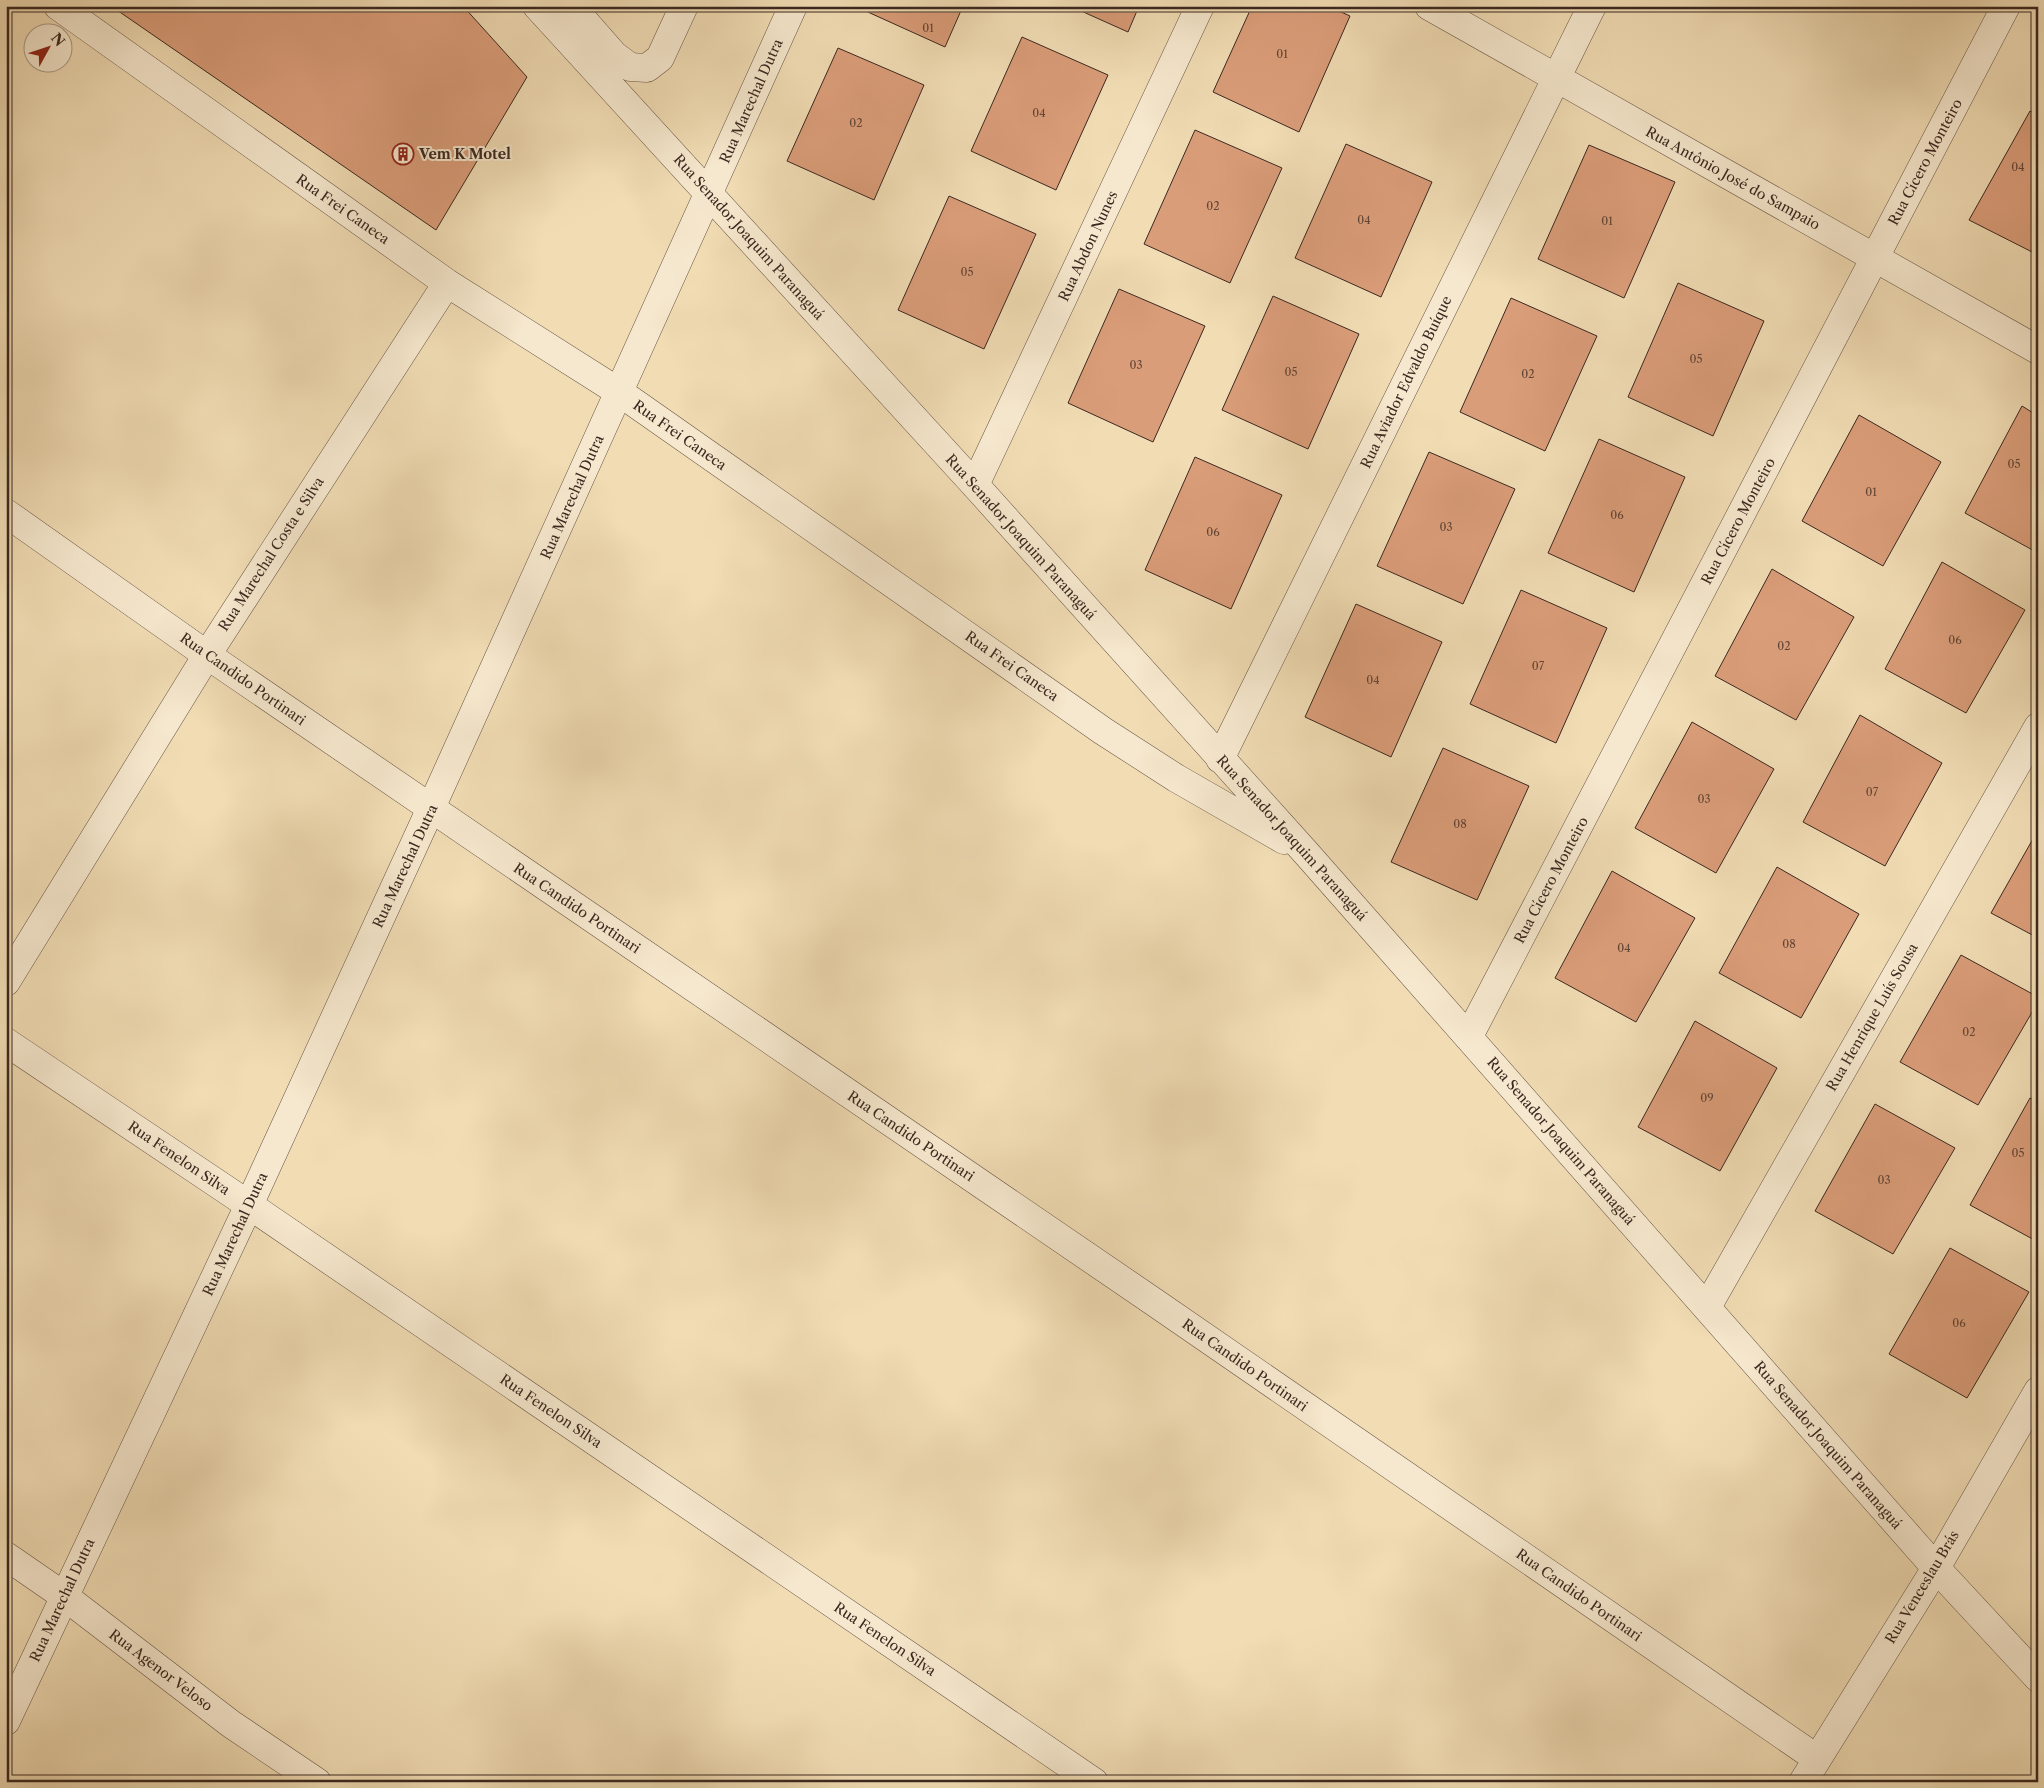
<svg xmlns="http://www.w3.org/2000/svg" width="2044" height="1788" font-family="'Libre Caslon Text',serif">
<rect width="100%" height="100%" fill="#f1dcb4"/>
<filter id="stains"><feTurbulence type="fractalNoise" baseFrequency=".004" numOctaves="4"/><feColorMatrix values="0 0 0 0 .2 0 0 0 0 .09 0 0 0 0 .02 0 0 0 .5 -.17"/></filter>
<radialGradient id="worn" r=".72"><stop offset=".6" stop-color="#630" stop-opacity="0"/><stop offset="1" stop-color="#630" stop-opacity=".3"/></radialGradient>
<path fill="#da9d79" stroke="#3b2820" d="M111,6H463L527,77L436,230Z
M860,6H963L945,47L859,8Z
M1070,6H1139L1128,32Z
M1252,6H1328L1350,16L1299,132L1213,92Z
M1022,37L1108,75L1056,190L971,151Z
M838,48L924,85L874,200L787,161Z
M2030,111L2038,115V255L1969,220Z
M1195,130L1282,168L1230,283L1144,244Z
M1346,144L1432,182L1381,297L1295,258Z
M1589,145L1675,182L1624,298L1538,259Z
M949,196L1036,234L984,349L898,310Z
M1678,283L1764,321L1713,436L1628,397Z
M1119,289L1205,326L1153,442L1068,403Z
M1273,296L1359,334L1308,449L1222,410Z
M1511,298L1597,336L1545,451L1460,412Z
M2022,406L2038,416V553L1965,513Z
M1859,415L1941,462L1883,566L1802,521Z
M1599,439L1685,477L1634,592L1548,553Z
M1429,452L1515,489L1463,604L1377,566Z
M1195,457L1282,495L1231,609L1145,570Z
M1942,562L2025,610L1966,713L1885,669Z
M1772,569L1854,617L1796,720L1715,676Z
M1521,590L1607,628L1556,743L1470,704Z
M1356,604L1442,642L1391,757L1305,717Z
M1860,715L1942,763L1885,866L1803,822Z
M1692,722L1774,769L1716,873L1635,828Z
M1443,748L1529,786L1477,900L1391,862Z
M2038,830V938L1991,913Z
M1777,867L1859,914L1801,1018L1719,973Z
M1612,871L1695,918L1636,1022L1555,978Z
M1961,955L2038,997V1002L1978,1105L1900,1062Z
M1695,1021L1777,1068L1720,1171L1638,1127Z
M2030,1098L2038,1102V1242L1970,1205Z
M1875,1104L1955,1148L1893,1254L1815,1211Z
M1950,1248L2029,1292L1967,1398L1889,1354Z"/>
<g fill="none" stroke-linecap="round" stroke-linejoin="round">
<g stroke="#685545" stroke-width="29">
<path id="minor" d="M58,6L447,283L619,392L1103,731L1176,778L1284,840
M537,6L975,485L1307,854L1936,1568L2038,1678
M571,6L614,55L630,67L647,68L660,58L684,6
M1429,6L2038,350
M975,485L1200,6
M6,513L207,655L1154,1302L1816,1758
M1220,759L1592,6
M6,982L207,655L447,283
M1469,1036L2006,6
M6,1042L249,1205L1094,1782
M1707,1307L2038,727
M6,1556L64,1596L231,1724L317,1782
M6,1721L249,1205L431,808L793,6
M1803,1782L1936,1568L2038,1391"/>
</g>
<use href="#minor" stroke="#f6e8ce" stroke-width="28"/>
</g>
<defs>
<g id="building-ring" transform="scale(1.125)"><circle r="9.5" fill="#f6e8ce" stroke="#8f2418" stroke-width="1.5"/><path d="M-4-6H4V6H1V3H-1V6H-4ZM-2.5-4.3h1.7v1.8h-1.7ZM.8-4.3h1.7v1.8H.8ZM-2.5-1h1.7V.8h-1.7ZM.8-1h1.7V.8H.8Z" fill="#8f2418"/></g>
</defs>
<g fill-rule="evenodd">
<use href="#building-ring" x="403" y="154"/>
</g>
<g text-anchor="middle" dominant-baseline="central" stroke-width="4" stroke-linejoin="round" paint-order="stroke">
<g font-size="11" fill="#634536">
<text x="928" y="28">01</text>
<text x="1282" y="54">01</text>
<text x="1039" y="113">04</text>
<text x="856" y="123">02</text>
<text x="2018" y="167">04</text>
<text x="1213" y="206">02</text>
<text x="1364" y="220">04</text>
<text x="1607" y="221">01</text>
<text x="967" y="272">05</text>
<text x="1696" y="359">05</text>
<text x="1136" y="365">03</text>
<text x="1291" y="372">05</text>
<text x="1528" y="374">02</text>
<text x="2014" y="464">05</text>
<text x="1871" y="492">01</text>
<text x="1617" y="515">06</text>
<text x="1446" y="527">03</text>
<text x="1213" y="532">06</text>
<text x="1955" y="640">06</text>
<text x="1784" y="646">02</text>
<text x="1538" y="666">07</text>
<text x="1373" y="680">04</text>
<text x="1872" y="792">07</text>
<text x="1704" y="799">03</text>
<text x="1460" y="824">08</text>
<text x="1789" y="944">08</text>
<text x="1624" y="948">04</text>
<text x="1969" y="1032">02</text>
<text x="1707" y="1098">09</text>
<text x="2018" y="1153">05</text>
<text x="1884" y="1180">03</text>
<text x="1959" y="1323">06</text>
</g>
<g font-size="14" fill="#3b2820" stroke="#f6e8ce">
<text transform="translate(751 101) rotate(-66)">Rua Marechal Dutra</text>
<text transform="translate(1925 162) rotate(-62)">Rua Cícero Monteiro</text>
<text transform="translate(1733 178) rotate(29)">Rua Antônio José do Sampaio</text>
<text transform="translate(343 209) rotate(35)">Rua Frei Caneca</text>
<text transform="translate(749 237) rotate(48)">Rua Senador Joaquim Paranaguá</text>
<text transform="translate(1088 246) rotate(-65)">Rua Abdon Nunes</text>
<text transform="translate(1406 382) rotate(-64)">Rua Aviador Edvaldo Buíque</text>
<text transform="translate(680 435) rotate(35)">Rua Frei Caneca</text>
<text transform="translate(572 497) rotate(-66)">Rua Marechal Dutra</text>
<text transform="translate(1738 521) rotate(-62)">Rua Cícero Monteiro</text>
<text transform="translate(1021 537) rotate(48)">Rua Senador Joaquim Paranaguá</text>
<text transform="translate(271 554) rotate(-57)">Rua Marechal Costa e Silva</text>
<text transform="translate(1012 666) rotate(35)">Rua Frei Caneca</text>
<text transform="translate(243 679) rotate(35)">Rua Candido Portinari</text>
<text transform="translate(1292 838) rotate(48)">Rua Senador Joaquim Paranaguá</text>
<text transform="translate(405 866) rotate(-65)">Rua Marechal Dutra</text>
<text transform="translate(1551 880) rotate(-62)">Rua Cícero Monteiro</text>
<text transform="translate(577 908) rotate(34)">Rua Candido Portinari</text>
<text transform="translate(1872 1017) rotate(-60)">Rua Henrique Luís Sousa</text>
<text transform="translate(911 1136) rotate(34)">Rua Candido Portinari</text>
<text transform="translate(1561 1141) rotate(49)">Rua Senador Joaquim Paranaguá</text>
<text transform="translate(179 1158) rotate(34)">Rua Fenelon Silva</text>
<text transform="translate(235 1234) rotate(-65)">Rua Marechal Dutra</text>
<text transform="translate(1245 1365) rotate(35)">Rua Candido Portinari</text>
<text transform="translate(551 1411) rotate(34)">Rua Fenelon Silva</text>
<text transform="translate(1828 1445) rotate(49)">Rua Senador Joaquim Paranaguá</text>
<text transform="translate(1922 1587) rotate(-59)">Rua Venceslau Brás</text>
<text transform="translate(1579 1595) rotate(35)">Rua Candido Portinari</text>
<text transform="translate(62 1600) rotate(-65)">Rua Marechal Dutra</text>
<text transform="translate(885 1639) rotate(34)">Rua Fenelon Silva</text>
<text transform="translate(161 1670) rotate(37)">Rua Agenor Veloso</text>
</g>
<g font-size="14" font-weight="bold" fill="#3b2820" stroke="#f6e8ce" text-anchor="start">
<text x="419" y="154">Vem K Motel</text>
</g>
</g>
<rect width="2044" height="1788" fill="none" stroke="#f1dcb4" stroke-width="25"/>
<rect x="8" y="8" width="2029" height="1773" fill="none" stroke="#3b2820" stroke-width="2.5"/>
<rect x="12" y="12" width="2019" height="1763" fill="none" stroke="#3b2820"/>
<g transform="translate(48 48) rotate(50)"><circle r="24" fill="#f6e8ce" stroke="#ab9b88"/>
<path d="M0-4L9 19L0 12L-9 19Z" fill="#8f2418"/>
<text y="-8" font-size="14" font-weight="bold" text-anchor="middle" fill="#3b2820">N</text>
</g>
<rect width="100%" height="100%" filter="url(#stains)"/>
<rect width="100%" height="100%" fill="url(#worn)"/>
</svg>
